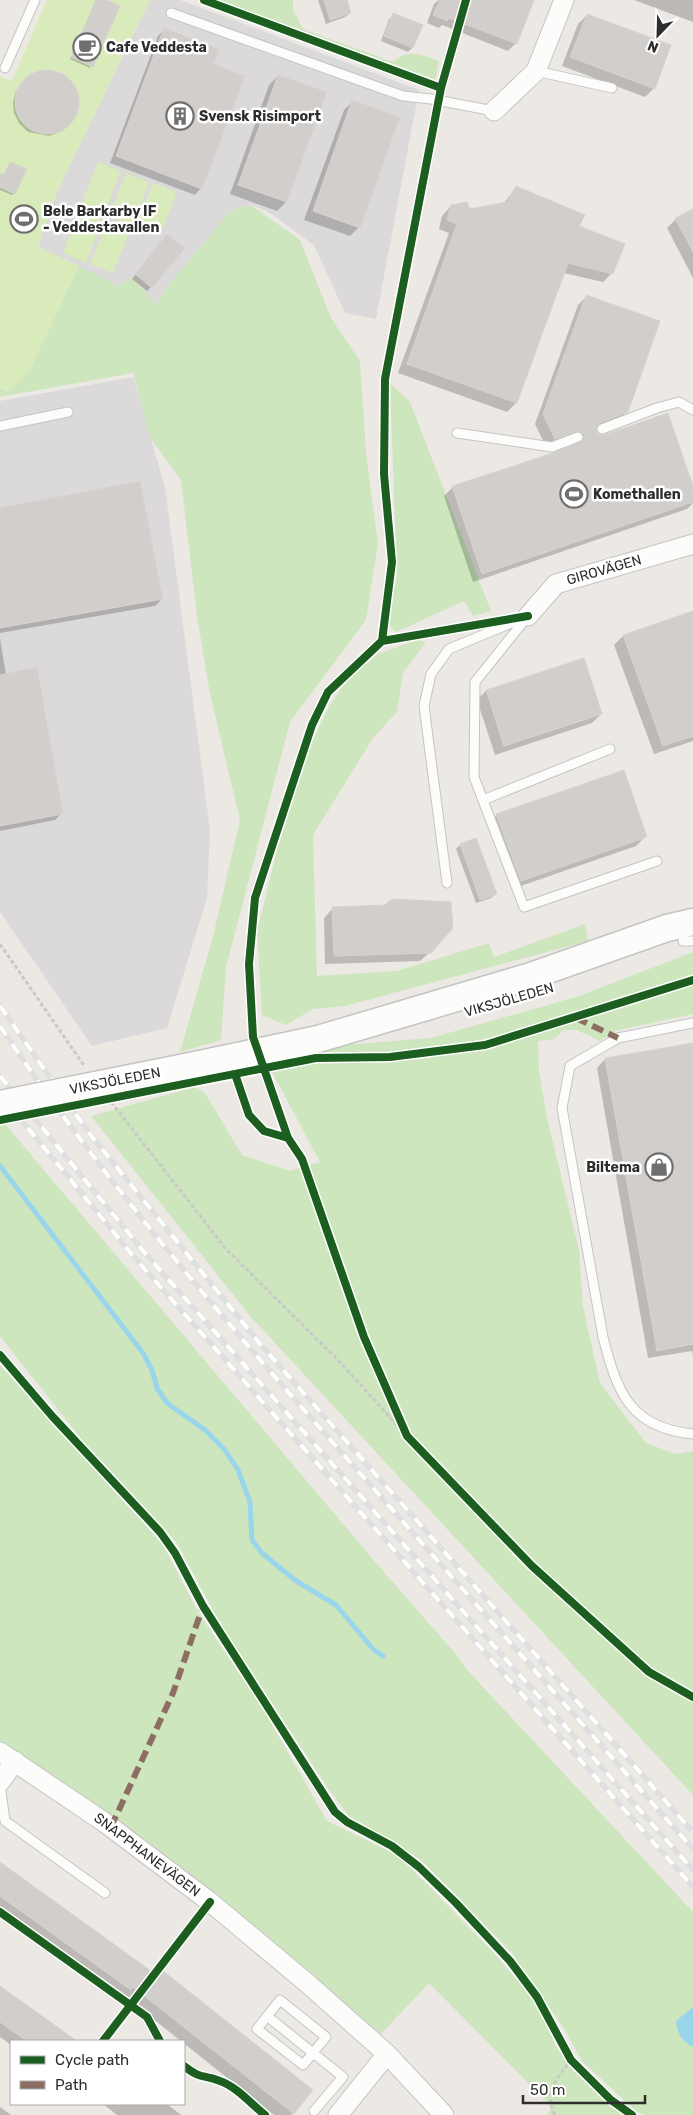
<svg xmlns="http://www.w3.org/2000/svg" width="693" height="2115" font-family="Rubik,sans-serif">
<rect width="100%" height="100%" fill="#ece8e4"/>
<path fill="#dcd9db" d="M150,0H180L419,90L376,319L345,313L314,245L267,211L251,205L231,210L171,282L156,305L132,277L118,286L38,247L57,192Z
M133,377L165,487L210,830L207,898L167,1028L92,1046L0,912V401Z"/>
<path fill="#cee6be" d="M212,0H293V9L303,29L393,62C409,48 420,55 439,61L435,82Z
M251,205L300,240L331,318L360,361L366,453L378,544L366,620L290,722L226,967L221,1040L180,1052L213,936L240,820L210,694L197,616L181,480L149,436L133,373L0,397V388L9,392L30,369L79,266L118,286L132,277L156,305L171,282L231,210Z
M390,383L410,402L491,611L473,616L464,601L396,632L388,624L397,574Z
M417,640L426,642L403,673L397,712L373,738L313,835L317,976L397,971L489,943L494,957L585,924L588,941L345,1006L313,1009L286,1025L262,1015L257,932L277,850L311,743L330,705L349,677L378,654Z
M693,952V1014L615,1031L600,1041L577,1030H564L554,1039L538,1041L539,1071L547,1118L579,1250L583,1306L600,1383L646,1443L675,1454L693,1451V1795L251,1317L91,1116L195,1087L205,1093L242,1155L290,1171L320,1162L272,1072L275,1071V1055L344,1045L431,1038L579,996Z
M0,1118L376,1563L454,1652L469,1672L693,1912V2115H645L636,2111L582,2061L565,2030L512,1953L420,1859L350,1817L328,1788L222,1627L177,1543L82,1440L0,1336Z
M0,1365L163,1545L198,1612L263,1709L327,1821L399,1856L493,1952L534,2000L558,2050L599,2095L622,2115H547L552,2107L429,1983L381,2034C258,1931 139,1825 0,1744Z"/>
<path fill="#d9eabb" d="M47,0H150L57,192L38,247L79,266L30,369L9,392L0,388V76L12,81Z
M98,162L121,171L104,214L81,205Z
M126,173L149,182L132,226L109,216Z
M153,183L177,192L160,235L136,226Z
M80,210L103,220L86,263L63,253Z
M107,221L130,230L113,273L90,264Z"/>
<path fill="#99d6ec" d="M693,2007V2047C682,2041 677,2034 676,2021Z"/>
<path fill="#0003" d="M96,0H104L90,68L70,59Z
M318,0H345L350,13L345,17L326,24Z
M439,0H530L516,43L508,51L442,25L439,28L427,23L434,4Z
M634,0H693V22Z
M394,15L421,26L412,48L408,52L381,41L389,19Z
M587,15L654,88L645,97L562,66L578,24Z
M164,30L212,64L201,188L195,195L110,163L158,36Z
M46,71L63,74L74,86L78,100L77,111L73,120L62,131L49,136L28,132L19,123L14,113L13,102L16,91L26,80L35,74Z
M278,76L325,93L286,202L277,211L230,194L269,85Z
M353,101L359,227L350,236L304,220L344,110Z
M10,163L14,193L12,195L0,190V175L3,176Z
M516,188L577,227L612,273L603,282L564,273L516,403L507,412L398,373L449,233L439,229L442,216L451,206L469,211L503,204Z
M693,210V278L667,228L676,219Z
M163,240L151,287L147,291L132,279Z
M587,296L627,412L617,421L595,430V433L693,490V503L687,509L473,582L444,496L453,487L575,445L569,439L546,447L535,424L578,305Z
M0,509L162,599L155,606L0,633Z
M693,612V741L654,754L614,645L623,636Z
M0,638L6,675L62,813L55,820L0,831Z
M583,660L601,714L592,723L495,755L477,700L486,691Z
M497,815L645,837L636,846L512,889L488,824Z
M476,839L496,893L491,898L476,903L456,849L460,845Z
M333,908L430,952L420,961L325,964L324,918Z
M693,1044V1356L692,1351L648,1358L597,1068L605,1059Z
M0,1864L157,1977L162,1972L311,2090L291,2115H274L123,1995L121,1998L0,1911Z
M0,1987L75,2041H11V2045L0,2037Z
M103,2104H167L181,2115H117Z
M0,2107L11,2115H0Z"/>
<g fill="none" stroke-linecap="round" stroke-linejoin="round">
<path stroke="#99d6ec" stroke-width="5" d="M0,1166L143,1353L152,1370L157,1388L167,1403L205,1430L225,1450L238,1470L250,1502L252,1540L262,1553L296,1581L336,1605L373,1649L383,1656"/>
</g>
<path fill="#d1cecb" stroke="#d7d4d0" d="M96,0H107L120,6L93,67L71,57Z
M324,0H347L351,13L330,20Z
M440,0H534L517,44L449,18L447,21L433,15Z
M393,13L423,25L413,48L384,36Z
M587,14L671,45L655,89L570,57Z
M164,28L219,49L214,64L245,76L202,189L116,156Z
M15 102a32 32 0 1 1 64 0a32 32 0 1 1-64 0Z
M278,75L327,92L287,202L238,185Z
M352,100L400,117L360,228L313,211Z
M10,162L27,169L15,194L0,187V173L4,175Z
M516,186L585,215L579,226L625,244L613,274L568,263L517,403L407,364L457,224L447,220L451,205L467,202L470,209L507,202Z
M693,209V252L675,218Z
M167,234L185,248L152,288L135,274Z
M586,295L660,321L628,412L599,423L596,431L598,434L604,435L668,413L693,486V502L482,574L452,486L554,453L583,441L584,434L578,431L555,439L543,414Z
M140,481L163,599L0,628V508Z
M693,611V736L663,746L623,635Z
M584,658L602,714L504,746L486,690Z
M37,667L63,814L0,826V675Z
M624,770L647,837L521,881L496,814Z
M476,838L497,894L480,900L460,844Z
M392,899L451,902L453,928L431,953L334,956L332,907L385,905Z
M693,1043V1344L657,1351L605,1058Z
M0,1862L158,1976L162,1970L313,2090L294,2114L133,1987L131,1990L0,1896Z
M0,1986L77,2041H27L0,2022Z"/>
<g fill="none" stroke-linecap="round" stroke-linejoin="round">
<g stroke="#c5c4c5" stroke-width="11">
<path id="service" d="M171,13L403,96L431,99L494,111
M5,68L35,0
M536,71L612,88
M0,426L68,412
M602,429L657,408L679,402L693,410
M457,433L552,447L578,437
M528,616L475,682L474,777L524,907L657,861
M483,800L610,749
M447,883L424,706L431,674L449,649L526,617
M683,941H693
M693,1023L618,1038L570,1066L562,1108L603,1337C617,1392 630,1428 693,1434
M0,1784L5,1821L105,1893
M280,2000L326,2037L303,2065L257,2029Z
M267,2016L343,2077L314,2111"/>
</g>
<g stroke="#c5c4c5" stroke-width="21">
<path id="minor" d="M494,111L536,71L564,0
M528,616L556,584L693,544
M0,1752L104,1822L210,1902L307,1983L387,2054L444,2115
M0,1782L15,1761
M338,2115L387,2054"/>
</g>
<g stroke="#c5c4c5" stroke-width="29">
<path id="secondary" d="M195,1065L318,1039L531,976L667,928L693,922"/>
</g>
<path stroke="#c9c9c8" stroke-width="3" stroke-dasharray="4 2.5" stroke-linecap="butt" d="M0,944L85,1067
M111,1102L226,1249L339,1361L407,1436
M555,2115C543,2091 557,2079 571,2060"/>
<use href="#service" stroke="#fcfcfb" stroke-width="9"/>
<use href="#minor" stroke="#fcfcfb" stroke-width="19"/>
<use href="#secondary" stroke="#fcfcfb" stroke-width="26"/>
<g stroke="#dfdfe1" stroke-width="5.5">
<path id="rail" d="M0,1006L89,1133L261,1345L693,1832
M0,1026C108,1188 237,1335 366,1480C475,1603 584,1726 693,1849
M0,1076L144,1252L693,1870
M0,1094L134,1257L693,1887"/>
</g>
<use href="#rail" stroke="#fff" stroke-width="4" stroke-dasharray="11" stroke-linecap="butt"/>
<g stroke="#c5c4c5" stroke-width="29" stroke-linecap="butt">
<path id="secondary-bridge" d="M0,1104L195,1065"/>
</g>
<use href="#secondary-bridge" stroke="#fcfcfb" stroke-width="26"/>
<path stroke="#8d6e63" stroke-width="6" stroke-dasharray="12 6" stroke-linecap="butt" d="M576,1018L618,1038
M111,1827L173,1693L203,1606"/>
<g stroke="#fff" stroke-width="11">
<path id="cycleway" d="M204,0L441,88
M528,616L382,641L328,692L312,725L255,898L249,964L253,1037L288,1138L302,1159L364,1337L407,1436L532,1566L649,1672L693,1697
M382,641L392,562L384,474L385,379L441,88L466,0
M235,1074L249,1115L264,1131L288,1138
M0,1120L316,1058L390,1057L485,1045L693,980
M0,1355L52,1416L160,1532L175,1553L203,1606L335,1812L347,1822L392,1846L419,1867L456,1903L510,1961L537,1997L571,2060L611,2100L632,2115
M0,1912L147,2017L160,2041
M103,2041L210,1902
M184,2066C202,2080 202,2074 220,2081C237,2087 251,2104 265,2115"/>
</g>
<use href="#cycleway" stroke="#1b5e20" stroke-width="8"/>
</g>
<defs>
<g id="cafe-ring" transform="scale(1.4375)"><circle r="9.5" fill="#fff" stroke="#706f6e" stroke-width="1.5"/><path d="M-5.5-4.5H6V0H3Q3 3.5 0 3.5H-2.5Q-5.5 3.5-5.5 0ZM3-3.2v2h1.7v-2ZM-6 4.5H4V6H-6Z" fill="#706f6e"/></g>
<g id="building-ring" transform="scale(1.4375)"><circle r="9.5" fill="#fff" stroke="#706f6e" stroke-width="1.5"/><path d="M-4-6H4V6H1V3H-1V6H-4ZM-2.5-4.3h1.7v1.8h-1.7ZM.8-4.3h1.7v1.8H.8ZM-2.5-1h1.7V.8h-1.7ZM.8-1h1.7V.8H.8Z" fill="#706f6e"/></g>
<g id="stadium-ring" transform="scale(1.4375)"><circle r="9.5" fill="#fff" stroke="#706f6e" stroke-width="1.5"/><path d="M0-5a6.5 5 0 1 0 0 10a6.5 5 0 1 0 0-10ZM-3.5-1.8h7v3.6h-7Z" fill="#706f6e"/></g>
<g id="shop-ring" transform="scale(1.4375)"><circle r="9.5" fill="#fff" stroke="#706f6e" stroke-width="1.5"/><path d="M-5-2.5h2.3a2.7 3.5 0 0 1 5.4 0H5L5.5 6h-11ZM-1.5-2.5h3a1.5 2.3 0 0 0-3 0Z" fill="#706f6e"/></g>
</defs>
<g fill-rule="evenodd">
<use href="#cafe-ring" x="87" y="47"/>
<use href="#building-ring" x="180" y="116"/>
<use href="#stadium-ring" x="24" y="219"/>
<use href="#stadium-ring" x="574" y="494"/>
<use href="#shop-ring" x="659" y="1167"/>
</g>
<g text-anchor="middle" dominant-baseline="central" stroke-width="5" stroke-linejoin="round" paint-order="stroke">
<g font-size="14" font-weight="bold" fill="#2e2e2e" stroke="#fff" text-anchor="start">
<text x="106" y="47">Cafe Veddesta</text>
<text x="199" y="116">Svensk Risimport</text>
<text x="43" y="211">Bele Barkarby IF<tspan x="43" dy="16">- Veddestavallen</tspan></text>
<text x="593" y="494">Komethallen</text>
<text x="640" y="1167" text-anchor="end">Biltema</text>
</g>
<g font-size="14" fill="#2e2e2e" stroke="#fff">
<text transform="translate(604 570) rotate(-16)">GIROVÄGEN</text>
<text transform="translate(509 1000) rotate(-16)">VIKSJÖLEDEN</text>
<text transform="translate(115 1081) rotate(-11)">VIKSJÖLEDEN</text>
<text transform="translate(147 1855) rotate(37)">SNAPPHANEVÄGEN</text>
</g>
</g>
<rect x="10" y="2040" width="175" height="65" fill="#ffffff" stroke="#ababab"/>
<rect x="20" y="2056" width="25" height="8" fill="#1b5e20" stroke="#ababab"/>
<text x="55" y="2065" font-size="15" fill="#2e2e2e">Cycle path</text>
<rect x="20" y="2081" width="25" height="8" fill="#8d6e63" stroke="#ababab"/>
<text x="55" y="2090" font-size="15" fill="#2e2e2e">Path</text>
<g transform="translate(658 35) rotate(203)" stroke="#ffffff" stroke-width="4" paint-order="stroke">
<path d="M0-4L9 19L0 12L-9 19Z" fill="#2e2e2e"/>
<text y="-8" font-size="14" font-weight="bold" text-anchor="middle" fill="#2e2e2e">N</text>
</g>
<path d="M523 2095v8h122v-8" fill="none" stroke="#2e2e2e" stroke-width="2.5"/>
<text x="530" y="2095" font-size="15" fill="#2e2e2e" stroke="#ffffff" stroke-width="4" paint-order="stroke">50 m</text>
</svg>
